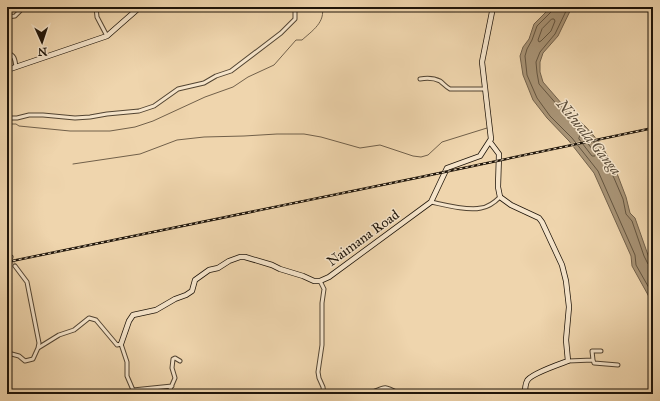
<svg xmlns="http://www.w3.org/2000/svg" width="660" height="401" font-family="'IM FELL Great Primer',serif">
<rect width="100%" height="100%" fill="#efd5ad"/>
<filter id="stains"><feTurbulence type="fractalNoise" baseFrequency=".005" numOctaves="4"/><feColorMatrix values="0 0 0 0 .2 0 0 0 0 .09 0 0 0 0 .02 0 0 0 .5 -.17"/></filter>
<radialGradient id="worn" r=".72"><stop offset=".6" stop-color="#630" stop-opacity="0"/><stop offset="1" stop-color="#630" stop-opacity=".3"/></radialGradient>
<path fill="#a89375" stroke="#71604a" d="M551,7H572L558,36L543,53L540,62V72L543,82L562,104L586,127L601,144L618,176L626,197L630,213L635,218L648,255L653,265V304L632,266L631,256L594,173L569,141L547,118L533,100L523,75L520,56L523,47L529,39L534,24Z"/>
<path fill="#efd5ad" d="M598,137L600,140L571,147L569,144Z"/>
<g fill="none" stroke-linecap="round" stroke-linejoin="round">
<path stroke="#63543f" stroke-width="1" d="M553,7L552,11L537,26L532,40L527,49L525,56L527,75L537,98L550,116L572,138L598,171L635,255L636,265L653,295
M568,7L555,34L540,52L536,62L537,73L539,84L559,107L583,130L597,146L614,178L623,199L626,214L632,221L644,256L648,264L653,266
M552,19H554L555,21L551,31L541,41L539,42L538,40L542,29Z
M580,136H582L596,154L595,156H592L579,139Z"/>
<path stroke="#71604a" stroke-width="1" d="M7,124H16L19,126L70,131H110L135,127L153,121L205,97L233,87L248,77L274,65L296,40H302C312,31 326,22 322,7
M73,164L140,154L177,140L204,137L244,136L277,134H304L321,137L360,148L380,145L413,156L421,157L428,155L442,142L487,128"/>
<path stroke="#c5ae8c" stroke-width="3" stroke-dasharray="3 1.5" stroke-linecap="butt" d="M11,257L15,266"/>
<g stroke="#524432" stroke-width="5">
<path id="street" d="M96,7L97,17L107,36
M483,7L493,10
M7,17L15,16L20,11V7
M7,53C15,55 15,60 16,67
M420,79C426,78 434,78 440,81C444,84 446,87 450,89H485
M7,118H17L29,115H43L75,118L90,117L107,114L139,111L154,106L178,89L204,83L216,76L231,71L281,33L295,19V9L293,7
M431,202C445,205 467,211 481,208C489,207 495,202 500,197
M7,255L11,257
M15,266L27,282L39,343L38,348
M320,281L324,289L322,303V345L318,372L319,378L323,387L324,394
M7,350L8,353L19,356L25,361L33,359L38,348L59,335L74,330L89,318L96,320L117,345L121,344L127,362V376L133,390L172,386
M593,360L594,363L618,365
M568,361L593,360L592,351H601
M168,394L175,378L172,368L173,359L175,358L180,361
M369,394C386,386 383,385 400,394
M518,394L525,393"/>
</g>
<g stroke="#1e1409" stroke-width="6">
<path id="secondary" d="M7,70L107,36L140,7
M490,142L499,154L498,187L500,197L511,205L539,218L542,222L562,265L566,281L569,307L566,340L568,361C560,364 530,374 527,381C525,385 525,390 525,394
M121,344L129,321L133,315L156,310L175,299L186,295L192,291L195,280L209,270L218,268L229,261L240,257H245L272,265L280,269L303,276L314,281H320L329,277L431,202L447,168L480,156L491,139L482,62L493,7"/>
</g>
<use href="#street" stroke="#f5e4ca" stroke-width="3"/>
<use href="#secondary" stroke="#f5e4ca" stroke-width="4.5"/>
<g stroke="#1e1409" stroke-width="2.5">
<path id="rail" d="M7,262L416,178L653,128"/>
</g>
<use href="#rail" stroke="#f5e4ca" stroke-width="1" stroke-dasharray="3" stroke-linecap="butt"/>
</g>
<g text-anchor="middle" dominant-baseline="central" stroke-width="3" stroke-linejoin="round" paint-order="stroke">
<g font-size="14" fill="#1e1409" stroke="#f5e4ca">
<text transform="translate(363 238) rotate(-36)">Naimana Road</text>
</g>
<g font-size="15" font-style="italic" fill="#5c4d3a" stroke="#f5e4ca">
<text transform="translate(589 137) rotate(51)">Nilwala Ganga</text>
</g>
</g>
<rect width="660" height="401" fill="none" stroke="#efd5ad" stroke-width="24"/>
<rect x="8" y="8" width="644" height="385" fill="none" stroke="#1e1409" stroke-width="2"/>
<rect x="12" y="12" width="636" height="377" fill="none" stroke="#1e1409"/>
<g transform="translate(42 42) rotate(177)" stroke="#f5e4ca" stroke-width="3" paint-order="stroke">
<path d="M0-3L7 15L0 10L-7 15Z" fill="#1e1409"/>
<text y="-6" font-size="11" font-weight="bold" text-anchor="middle" fill="#1e1409">N</text>
</g>
<rect width="100%" height="100%" filter="url(#stains)"/>
<rect width="100%" height="100%" fill="url(#worn)"/>
</svg>
